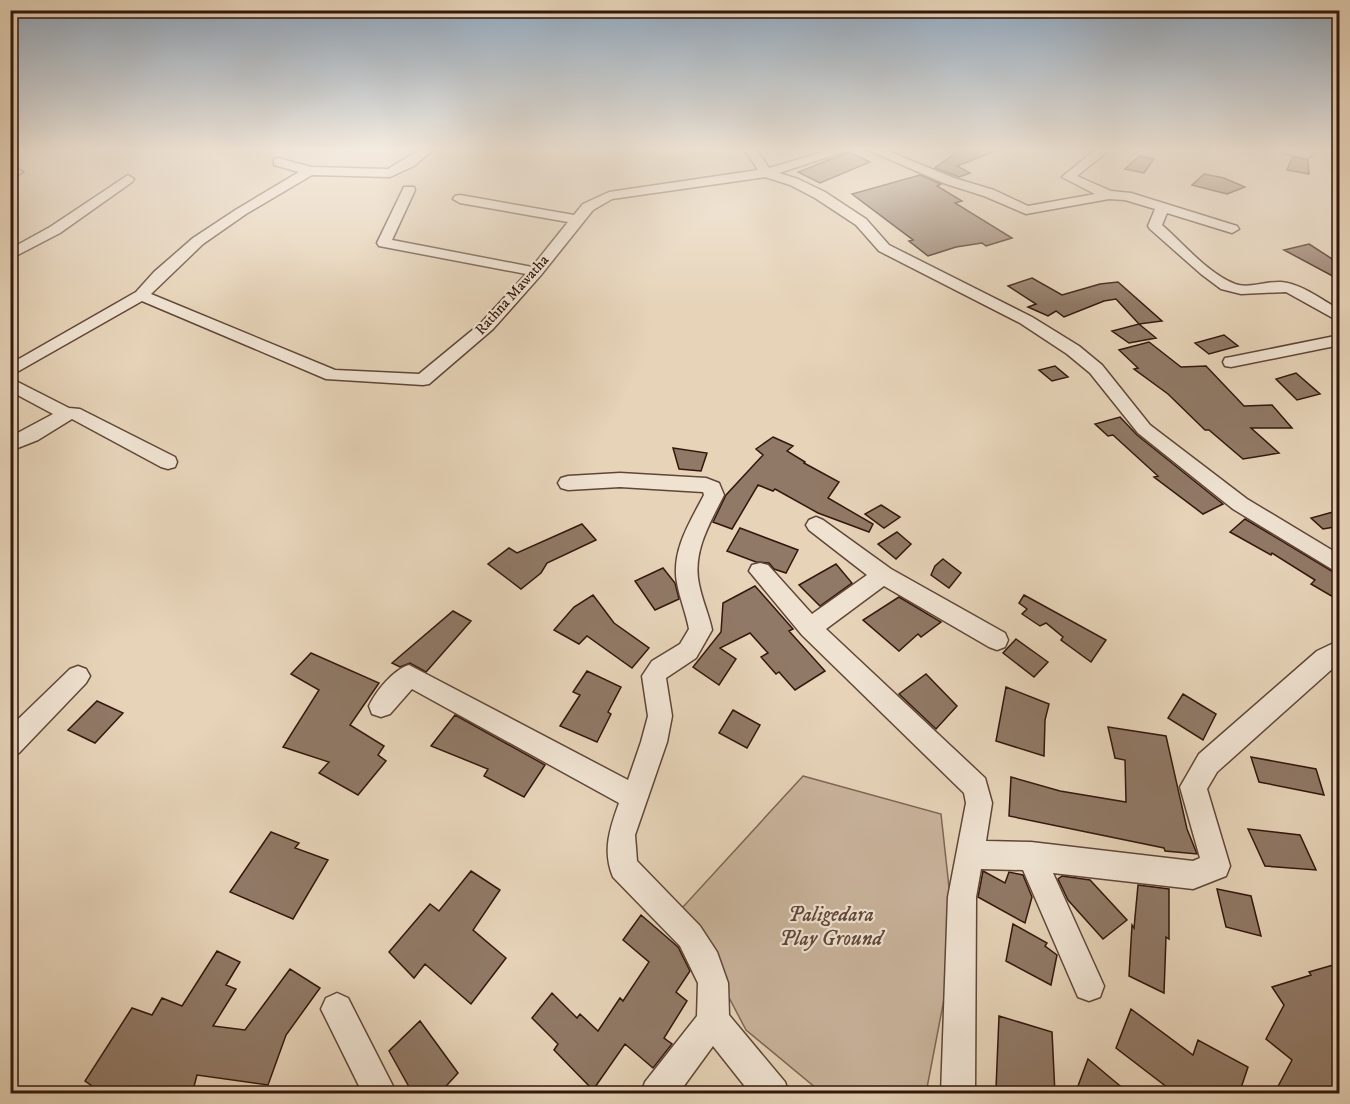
<svg xmlns="http://www.w3.org/2000/svg" width="1350" height="1104" font-family="'IM FELL DW Pica',serif">
<rect width="100%" height="100%" fill="#e6d3b8"/>
<filter id="stains"><feTurbulence type="fractalNoise" baseFrequency=".00333" numOctaves="4"/><feColorMatrix values="0 0 0 0 .2 0 0 0 0 .09 0 0 0 0 .02 0 0 0 .5 -.17"/></filter>
<radialGradient id="worn" r=".72"><stop offset=".6" stop-color="#630" stop-opacity="0"/><stop offset="1" stop-color="#630" stop-opacity=".3"/></radialGradient>
<path fill="#c8b39b" stroke="#7e6554" stroke-width="1.5" d="M803,776L941,814L955,942L926,1093H822L746,1030L682,908Z"/>
<path fill="#907966" stroke="#33170d" stroke-width="1.5" d="M959,150H996V151L957,166L970,173L959,177L935,168Z
M849,152L870,162L820,183L798,172Z
M1139,156L1154,159L1144,173L1125,169Z
M1292,157L1308,160L1309,174L1287,170Z
M1204,174L1224,178L1245,187L1227,194L1192,185Z
M920,175L941,184L937,186L962,201L955,203L1012,238L986,246L982,243L956,247L928,256L909,241L913,240L852,194Z
M1309,244L1340,264V280L1284,250Z
M1032,278L1062,295L1100,284L1118,282L1162,321L1139,324L1116,299L1104,301L1064,317L1056,311L1048,316L1028,307L1036,304L1008,286Z
M1139,324L1156,338L1129,343L1112,331Z
M1224,335L1238,346L1209,354L1195,343Z
M1149,342L1181,367L1206,366L1244,406L1272,405L1292,428H1251L1279,453L1243,459L1209,430H1205L1168,394L1134,369L1138,368L1119,350Z
M1055,366L1068,377L1052,381L1039,370Z
M1296,373L1320,394L1297,400L1276,379Z
M1120,417L1137,435L1223,504L1203,514L1154,477L1158,476L1113,435L1108,436L1095,424Z
M773,437L793,446L787,451L805,462L804,463L839,482L828,498L873,524L869,532L818,513L775,489L773,491L758,485L732,529L713,522L726,495L763,455L756,449Z
M673,448L707,453L701,471L679,469Z
M881,505L900,517L884,528L865,514Z
M1340,510V526L1323,529L1311,518Z
M1245,519L1340,576V601L1311,584L1315,580L1272,553L1271,555L1230,532Z
M582,524L596,540L547,563L541,573L521,589L488,564L509,548L517,553Z
M740,528L798,550L786,573L774,569L769,563L756,562L727,551Z
M897,532L911,544L896,559L878,544Z
M943,559L961,573L949,588L931,575L935,566Z
M836,564L852,583L820,606L799,585Z
M663,568L675,583L679,599L655,610L635,581Z
M755,586L793,629L789,631L825,671L795,690L779,672L776,674L761,657L768,653L750,633L720,648L736,659L719,685L693,667L721,632L723,603Z
M593,595L614,623L649,648L632,668L587,636L579,644L554,630L574,607Z
M1024,595L1106,640L1091,662L1061,640L1063,637L1046,623L1040,626L1022,614L1027,609L1019,603Z
M899,597L941,622L921,637L918,634L899,651L863,620Z
M453,611L471,621L426,672L410,663L400,667L392,663Z
M1016,639L1048,662L1034,677L1003,653Z
M311,653L379,683L350,725L384,746L378,755L386,761L358,795L319,773L329,762L283,747L319,690L291,674Z
M587,671L621,687L608,712L611,714L597,742L560,726L580,695L573,692Z
M926,674L957,706L936,729L899,694Z
M1006,687L1049,704L1045,720L1044,756L996,741Z
M1183,694L1216,714L1203,740L1168,718Z
M97,701L123,713L95,743L68,730Z
M733,710L760,725L747,748L719,733Z
M455,715L545,765L524,797L484,776L488,769L431,746Z
M1108,727L1166,736L1187,829L1197,854L1165,851L1164,848L1009,816L1011,777L1060,791L1126,802L1125,760L1115,758Z
M1251,757L1316,769L1324,795L1259,782Z
M1248,829L1300,835L1316,870L1265,866Z
M271,832L299,843L295,848L328,860L293,919L230,892Z
M471,871L500,890L473,930L506,958L471,1004L425,964L414,978L389,952L430,904L439,911Z
M983,871L1005,883L1009,872L1023,875L1032,897L1025,923L978,897Z
M1062,876L1090,880L1127,920L1103,939L1068,900L1058,879Z
M1138,885L1169,889V939L1166,937L1164,993L1129,976L1132,925L1134,928Z
M1217,889L1251,896L1261,936L1226,927Z
M641,915L678,947L690,971L676,992L687,1001L664,1038L672,1044L653,1068L625,1044L593,1090L554,1050L558,1044L532,1018L552,993L577,1018L580,1014L598,1031L620,998L623,1001L649,962L623,940Z
M1013,924L1047,943L1045,946L1057,955L1051,985L1006,961Z
M217,951L240,962L226,985L236,989L213,1026L245,1030L290,969L320,988L286,1035L268,1085L197,1075L192,1094H104L85,1081L132,1008L152,1015L162,998L182,1006Z
M1340,963V1094H1274L1292,1060L1266,1039L1284,1005L1272,987L1311,975L1309,972Z
M1131,1009L1193,1055L1198,1040L1248,1067L1239,1094H1176L1116,1048Z
M999,1016L1052,1032L1055,1094H1008L996,1089Z
M420,1021L458,1073L439,1094H413L389,1051Z
M1088,1059L1113,1080L1130,1094H1075Z"/>
<g fill="none" stroke-linecap="round" stroke-linejoin="round">
<g stroke="#604638" stroke-width="3">
<path id="minor" d="M419,150H433L414,166L390,177L312,175L246,214L203,244L151,294L335,370L419,374L481,323L526,274L379,246L377,243L404,187H414L415,190L392,240L532,267L568,222L460,203L453,199L455,196L460,195L574,215L583,204L609,192L758,170L745,150H757L769,168L830,150H849L779,173L798,179L825,192L866,219L889,245L1032,317L1079,346L1102,365L1150,425L1247,499L1340,555V574L1233,509L1138,433L1090,373L1067,354L1020,323L879,251L856,225L815,198L790,185L765,177L612,199L593,210L541,275L493,329L429,384L423,385L326,379L142,301L10,376V364L136,292L154,272L193,238L237,209L299,172L274,165V159L278,158L311,167L388,169Z
M868,150H885L954,178L994,190L1028,206L1095,194L1062,177L1095,150H1109L1077,176L1111,191L1131,193L1237,226L1239,229L1232,233L1167,213L1162,225C1184,244 1207,273 1235,284C1249,289 1266,281 1281,282C1302,284 1322,300 1340,310V322L1286,292L1241,294L1221,289L1201,274L1150,229L1148,226L1155,209L1125,200L1109,199L1026,214L984,196L946,184Z
M1281,150H1318L1307,158L1283,153Z
M10,165L23,172L10,179Z
M128,175L134,179L132,182L60,233L10,259V249L50,227Z
M1340,335V345L1231,367L1225,366L1223,362L1225,358L1231,357Z
M10,378L69,408L80,409L175,457L177,462L175,467L168,469L161,467L72,419L38,440L10,451V437L53,414L10,391Z
M620,473L706,478L719,483L724,495C710,523 692,552 699,584C702,600 709,615 712,630L696,658L666,678L672,716L667,742L635,835L637,861L700,926L717,952L728,983L729,1015L785,1082L789,1094H751L713,1046L678,1094H641L645,1082L697,1016L698,983L680,946L613,877C602,851 610,828 619,803L412,689L390,714L381,717L372,714L369,706C376,691 393,670 409,665L628,780L641,742L648,716L642,676L652,661L680,644L689,629C686,613 680,599 677,583C671,551 690,522 704,495L703,492L620,487L568,490L561,488L558,483L561,478L568,476Z
M816,517L823,520L891,569L1005,633L1008,640L1005,647L997,650L989,647L884,586L826,629L985,778L992,803L986,841L1031,842L1193,861L1200,858L1180,787L1199,754L1317,651L1340,640V662L1217,772L1207,789L1230,866L1226,876L1193,889L1053,873L1104,986L1100,997L1089,1001L1078,997L1023,870L981,869L976,897L975,1094H941L948,897L966,803L964,793L802,635L749,571L752,565L760,563L768,565L812,614L867,575L809,530L806,525L809,520Z
M78,666L86,669L90,676L86,683L19,753L10,757V727L70,669Z
M337,993L348,998L397,1094H363L321,1009L326,998Z"/>
</g>
<use href="#minor" fill="#efe2d1" fill-rule="evenodd"/>
</g>
<linearGradient id="sky" x2="0" y2="1"><stop stop-color="#8fa7be"/><stop offset="0.49" stop-color="#f4ebdf"/><stop offset="1" stop-color="#f4ebdf" stop-opacity="0"/></linearGradient>
<rect width="1350" height="305" fill="url(#sky)"/>
<g text-anchor="middle" dominant-baseline="central" stroke-width="4.5" stroke-linejoin="round" paint-order="stroke">
<g font-size="15" fill="#33170d" stroke="#efe2d1">
<text transform="translate(512 295) rotate(-48)">Rathna Mawatha</text>
</g>
<g font-size="21" font-style="italic" fill="#604638" stroke="#efe2d1">
<text x="831" y="915">Paligedara<tspan x="831" dy="24">Play Ground</tspan></text>
</g>
</g>
<rect width="1350" height="1104" fill="none" stroke="#e6d3b8" stroke-width="36"/>
<rect x="12" y="12" width="1326" height="1080" fill="none" stroke="#33170d" stroke-width="3"/>
<rect x="18" y="18" width="1314" height="1068" fill="none" stroke="#33170d" stroke-width="1.5"/>
<rect width="100%" height="100%" filter="url(#stains)"/>
<rect width="100%" height="100%" fill="url(#worn)"/>
</svg>
